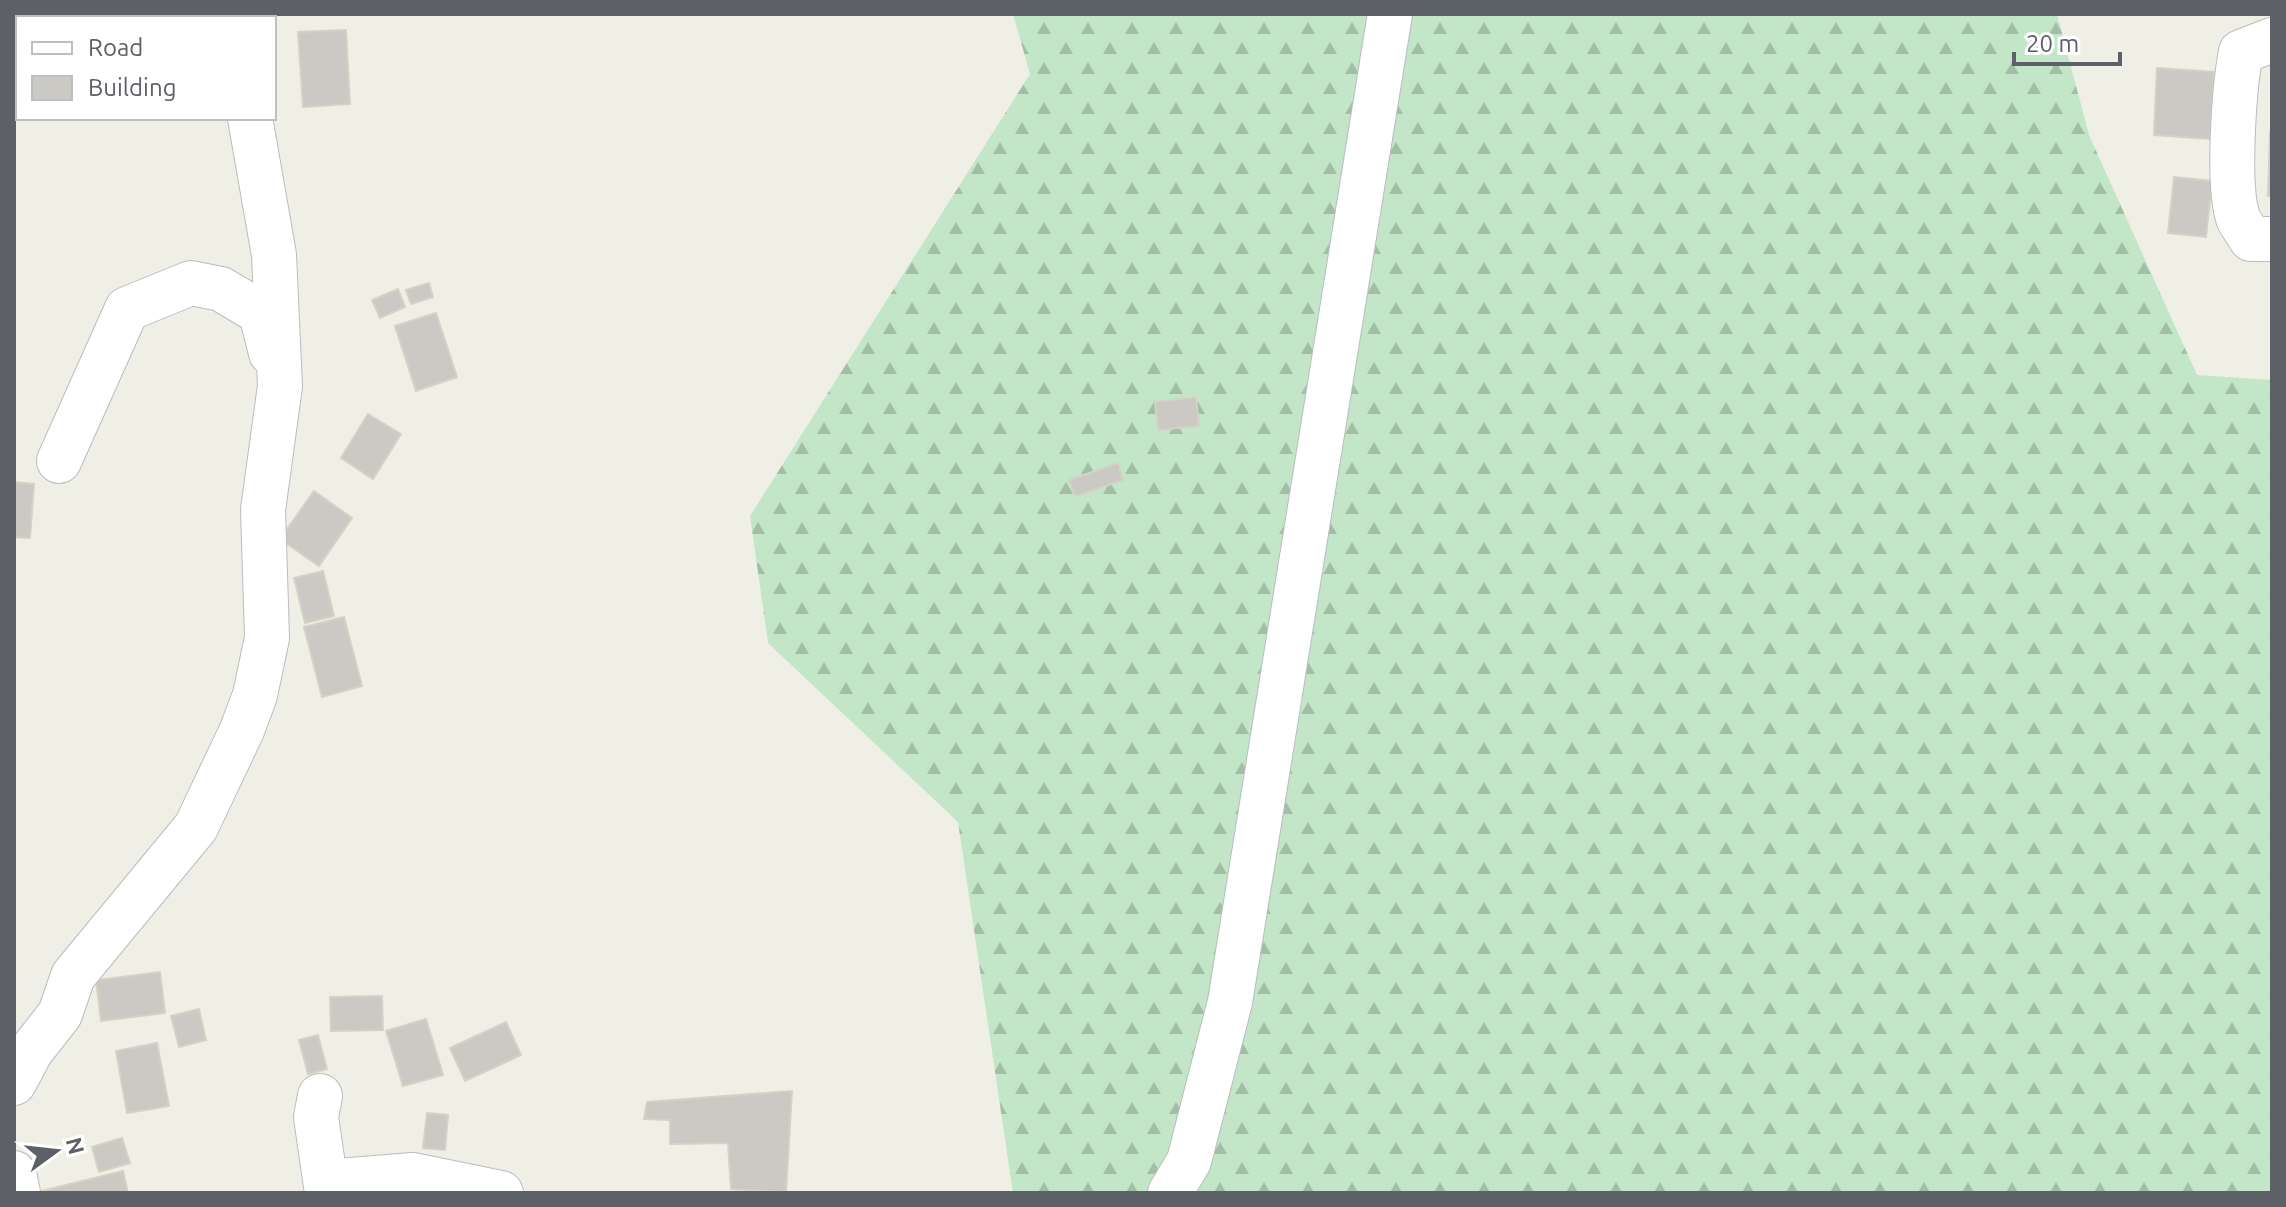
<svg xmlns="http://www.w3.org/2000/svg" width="2286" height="1207" font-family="Ubuntu,sans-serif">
<defs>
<pattern id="forest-firs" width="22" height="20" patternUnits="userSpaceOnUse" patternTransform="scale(2)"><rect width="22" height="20" fill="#c3e6c9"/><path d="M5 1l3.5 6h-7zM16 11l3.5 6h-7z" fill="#a2bea7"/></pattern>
</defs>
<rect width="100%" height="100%" fill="#efefe6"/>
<path fill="url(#forest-firs)" d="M1013,14H2057L2089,135L2197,375L2272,380V1193H1013L958,822L768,643L750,516L1030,74Z"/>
<path fill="#cac9c3" stroke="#d4d2c4" stroke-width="2" d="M346,30L350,104L303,107L298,32Z
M2157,68L2214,72L2210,139L2154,135Z
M2270,132H2272V196H2268Z
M2174,177L2212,181L2206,237L2168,233Z
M429,283L433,297L411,304L406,290Z
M398,289L405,307L380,318L372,300Z
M436,313L457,377L416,391L395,326Z
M1196,397L1199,426L1158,430L1155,402Z
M368,414L401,434L373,479L341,458Z
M1118,463L1123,480L1075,496L1069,480Z
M14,482L34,484L30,538L14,537Z
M314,491L352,518L319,566L280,539Z
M323,571L334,616L305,623L294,578Z
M344,617L362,686L322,697L304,627Z
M160,972L165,1013L101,1021L96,980Z
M382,996L383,1030L331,1031L330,997Z
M199,1009L206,1040L179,1047L171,1016Z
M426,1019L443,1075L403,1086L386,1031Z
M506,1022L521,1055L465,1081L450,1048Z
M318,1035L327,1069L308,1074L299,1040Z
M157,1043L169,1106L127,1113L116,1051Z
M792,1091L786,1192L731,1189L728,1143L670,1144V1120L644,1119L647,1102Z
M427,1113L448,1115L445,1150L423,1148Z
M122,1138L130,1163L99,1172L92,1147Z
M123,1171L128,1193H43L42,1191Z"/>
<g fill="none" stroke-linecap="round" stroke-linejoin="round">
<g stroke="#babcc1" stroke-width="46">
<path id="minor" d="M229,14L230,18
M2272,40L2241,52C2234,88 2227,184 2238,218C2241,225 2247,232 2251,239H2272
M59,461L127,309L191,283L221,289L261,313L271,353
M14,1083L31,1051L60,1014L73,976L196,827L242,730L255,695L267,638L263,510L280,386L274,255L250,118
M320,1096L316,1117L327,1193
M14,1173L18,1193
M326,1182L413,1175L501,1193
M1170,1193L1189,1161L1230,1002L1390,14"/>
</g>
<use href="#minor" stroke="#fff" stroke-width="44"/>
</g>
<rect width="2286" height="1207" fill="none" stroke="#5d6066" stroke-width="32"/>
<rect x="16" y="16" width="260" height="104" fill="#ffffff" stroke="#bebfc2" stroke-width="2"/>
<rect x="32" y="42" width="40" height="12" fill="#ffffff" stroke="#bebfc2" stroke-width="2"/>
<text x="88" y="56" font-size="24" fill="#5d6066">Road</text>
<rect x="32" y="76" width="40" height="24" fill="#cac9c3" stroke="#bebfc2" stroke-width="2"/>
<text x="88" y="96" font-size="24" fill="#5d6066">Building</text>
<g transform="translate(56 1151) rotate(75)" stroke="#ffffff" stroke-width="6" paint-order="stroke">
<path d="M0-6L14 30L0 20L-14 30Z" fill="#5d6066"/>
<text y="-12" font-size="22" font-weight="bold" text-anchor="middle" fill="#5d6066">N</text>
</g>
<path d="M2014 52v12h106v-12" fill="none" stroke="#5d6066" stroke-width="4"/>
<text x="2026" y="52" font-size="24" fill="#5d6066" stroke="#ffffff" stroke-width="6" paint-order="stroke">20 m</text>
</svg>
